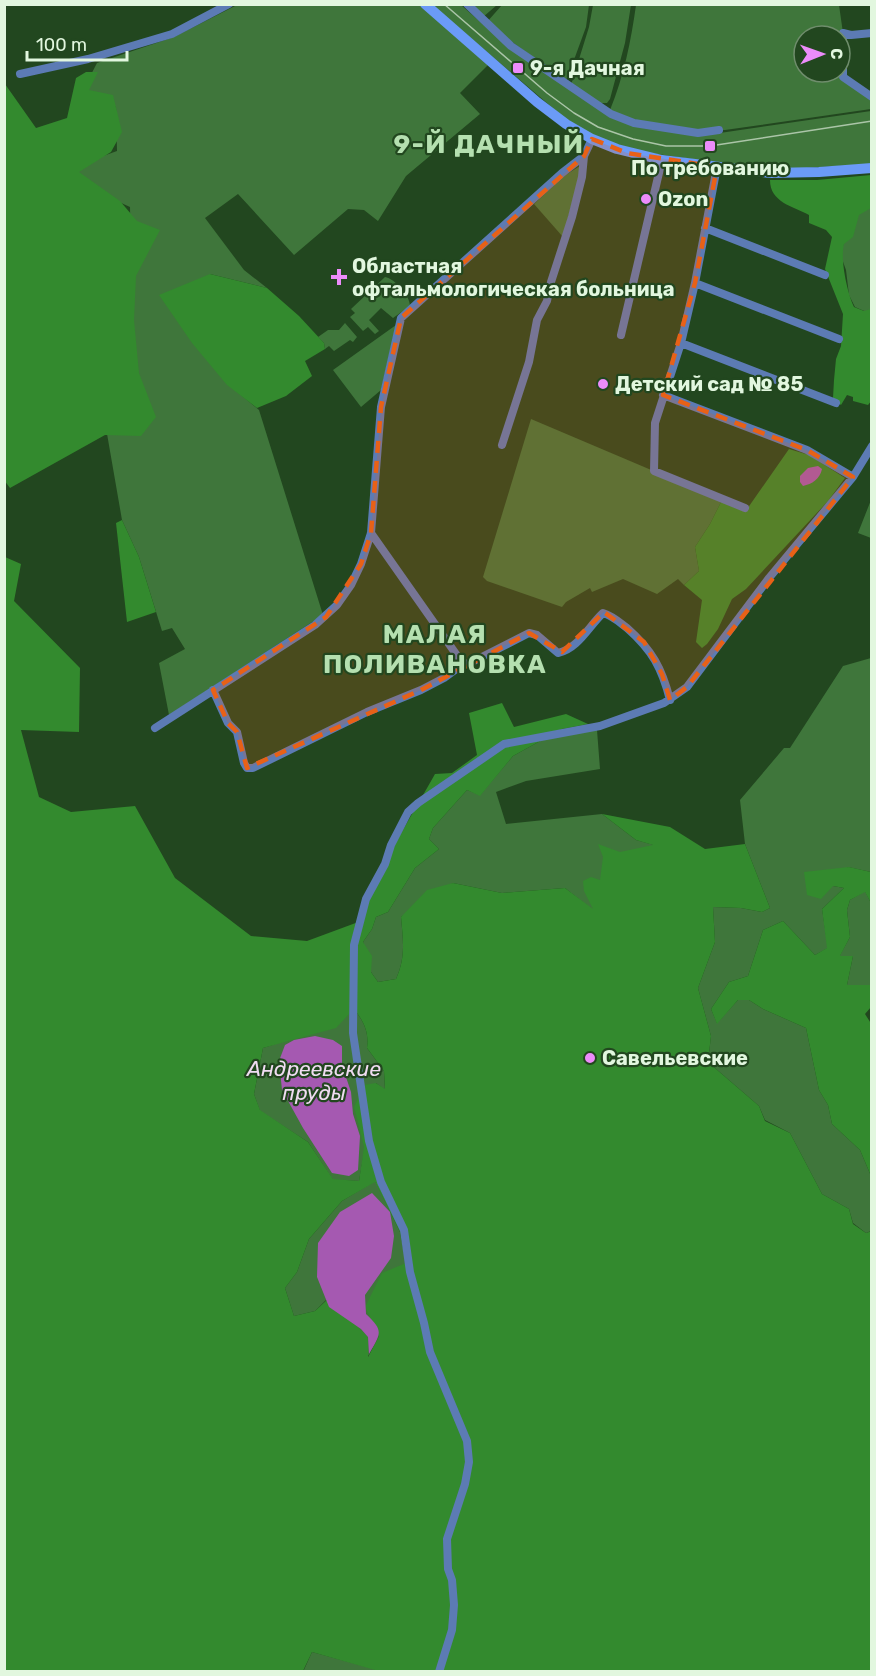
<svg xmlns="http://www.w3.org/2000/svg" width="876" height="1676" font-family="Rubik,sans-serif">
<rect width="100%" height="100%" fill="#22471f"/>
<path fill="#3f763b" fill-rule="evenodd" d="M237,5H420L488,65L460,93L480,114L406,176L378,221L364,210L348,209L294,255L238,194L205,218L244,270L267,288L210,274L229,385L259,410L323,615L169,715L159,663L185,649L172,628L162,631L139,557L122,520L106,428L138,376L132,323L130,207L97,192L67,169L117,151L116,107L97,95L83,90L97,63L174,37Z
M432,5H461L510,48L610,115L713,134L871,111V164L770,170L629,150L600,139L568,121Z
M470,5H497L483,17Z
M502,5H589L586,27L567,79L562,78L515,44L487,22Z
M593,5H631L625,43L610,99L607,103H600L571,85L589,27Z
M636,5H839L843,33L844,77L871,97V109L725,130L697,131L635,121L610,110C624,76 631,41 636,5ZM804,36H840V72H804Z
M580,166L581,169L563,237L534,204L564,176Z
M871,207V314L855,307L849,295L846,270L841,256L850,211Z
M385,277C395,279 410,295 410,306L393,318L381,308L369,320L379,331L375,334L368,327L363,331L350,317L355,313L351,309Z
M345,323L357,337L353,342L350,340L334,351L329,346L325,349L324,343L318,337L328,330H339Z
M396,325L381,390L361,407L333,370Z
M531,419L722,500L710,524L695,547L699,571L684,585L678,579L657,594L623,579L592,592L590,588L566,602L562,607L487,581L483,577Z
M871,500V538L858,533Z
M871,658V872L848,867L833,886L844,888L822,909L828,948L815,955L783,921L763,930L748,976L729,982L711,1009L717,1023L738,1000H749L763,1009L806,1028L819,1090L828,1105L832,1124L860,1150L871,1176V1231L866,1233L853,1223L849,1209L822,1194L790,1133L765,1120L759,1106L708,1062L711,1036L698,988L715,942L713,907L741,908L762,912L770,908L745,844L740,800L784,748H790L843,666Z
M588,724L597,730L600,769L526,781L496,792L506,824L602,814L636,840L654,845L594,911L565,888L502,893L453,883L401,917C403,940 406,957 396,979L378,982L371,972L363,942L372,929L376,917L388,912L415,868L439,849L429,839L433,828L467,790L480,795L513,756L562,729Z
M865,891L871,903V985H847L853,956L839,957L850,937L847,910L850,900Z
M354,1009C364,1022 369,1032 367,1048L384,1071L385,1090L376,1083L359,1181L333,1180L308,1142L260,1111L254,1094L263,1048L291,1039Z
M375,1181L400,1232L406,1264L379,1336L367,1358L328,1298L315,1311L294,1316L285,1288L297,1272L309,1239L342,1201Z
M312,1652L382,1671L303,1672Z"/>
<path fill="#338a2e" fill-rule="evenodd" d="M86,72H98L89,90L113,95L122,132L111,152L79,172L120,201L137,221L160,230L136,276L134,320L139,373L156,417L141,436L105,435L10,488L4,480L5,84L36,128L67,118L76,78Z
M871,175V208L859,215L853,237L844,244C840,259 847,292 854,307L864,311L871,309L872,400L868,405L853,401V397L847,395L841,405L833,398L834,380L836,359L841,346L843,314L825,269L832,237L826,230L809,223V215C792,206 770,202 770,180H817Z
M210,274L267,288L299,316L324,343L325,349L305,361L312,376L286,396L257,408L227,385L192,343L159,295Z
M789,449L809,455L845,478L828,501L746,589L732,599L718,629L707,644L702,648L696,642L702,600L684,585L699,571L695,547L710,524L722,500L745,512Z
M122,520L139,557L156,612L127,622L116,523Z
M5,557L21,564L14,601L80,668L79,732L21,730L39,797L71,812L135,806L175,878L251,936L307,941L361,921C378,868 408,822 435,774L452,773L477,755L469,713L502,703L514,727L566,714L588,724L562,729L513,756L480,796L467,790L433,828L429,839L439,849L415,868L388,912L376,917L372,929L363,942L372,956L371,972L378,982L396,979C406,957 403,940 401,917L427,890L453,883L502,893L565,888L593,909L584,891L583,881L591,877L600,880L603,857L598,844L620,852L653,845L636,840L602,814L670,827L705,849L745,844L770,908L762,912L741,908L713,907L715,942L698,988L711,1036L708,1062L759,1106L765,1121L790,1133L822,1194L849,1209L853,1224L866,1233L872,1231L871,1671L382,1672L312,1652L303,1671L5,1672ZM354,1009C364,1022 369,1032 367,1048L384,1071L385,1089L376,1083L364,1085L354,1107L364,1147L359,1181L333,1179L308,1142L260,1110L254,1094L263,1048L336,1028ZM375,1182L400,1232L406,1263L382,1273L365,1307L379,1336L368,1357V1337L329,1298L315,1311L294,1316L285,1288L297,1272L309,1239L342,1201Z
M849,867L871,872V903L865,892L850,900L847,910L850,937L840,956H853L847,985H871V1007L865,1014L872,1025L871,1176L860,1150L832,1124L828,1105L819,1090L806,1028L763,1009L749,1000H738L717,1024L711,1009L729,982L748,976L763,930L783,921L815,955L827,948L822,909L844,888L833,886L821,899L807,895L804,872Z"/>
<path fill="#a559b1" d="M818,466L822,469C820,479 812,484 803,486L800,482V476L808,468Z
M315,1036L333,1040L342,1046V1065L351,1092L353,1114L360,1136L358,1170L349,1176L332,1173L303,1128L282,1090L279,1061L285,1045L294,1040Z
M372,1193L390,1212L394,1236L391,1258L365,1295L366,1314C384,1331 381,1333 369,1354L368,1337L361,1329L329,1307L317,1277L318,1243L340,1212Z"/>
<g fill="none" stroke-linecap="round" stroke-linejoin="round">
<path stroke="#5c7bb4" stroke-width="8" d="M467,4L511,46L611,114L634,123L698,133L719,130
M872,33L851,35L843,33V77L872,97
M20,74L88,59L172,34L229,4
M717,167L695,283L681,343L655,423L654,471L745,508
M705,228L825,275
M695,283L839,339
M621,335L662,160
M681,343L836,403
M663,395L807,450L853,477
M502,445L529,362L537,320L547,301L551,282L572,217L582,177L584,156
M371,533L463,664
M213,690L228,723L237,732L244,763L247,768H253L367,712L421,690L444,678L463,664L470,663L529,633L537,635L558,653C578,649 589,626 603,613C613,616 619,622 627,628C652,650 662,668 670,700
M155,728L315,625L337,605L351,585L361,564L371,533L381,407L401,318L562,173L584,156L592,139
M439,1672L452,1630L454,1605L452,1580L448,1569L447,1539L465,1484L469,1462L467,1441L430,1352L424,1323L410,1272L404,1230L381,1182L369,1141L353,1033L354,945L366,899L385,864L391,845L408,812L418,803L504,744L600,726L664,703L687,687L769,578L853,477L872,446"/>
<path stroke="#6b9bf7" stroke-width="10" d="M425,4L537,102L566,124L592,139L617,149L662,160L770,173L819,172L872,168"/>
<path stroke="#abc5a8" stroke-width="1.5" d="M444,4L547,93L574,113L598,127L633,139L666,146H710L872,121"/>
</g>
<path fill="#e86117" fill-opacity="0.2" stroke="#e86117" stroke-width="4.5" stroke-dasharray="12 8" stroke-linejoin="round" d="M592,139L627,153L717,167L695,283L663,395L807,450L853,477L687,687L670,700L662,674L644,642L604,612L562,652L529,633L421,690L247,768L237,732L228,723L213,690L326,617L361,564L371,533L381,407L401,318L584,156Z"/>
<g fill="#ec8cfa" stroke="#22471f" stroke-width="2">
<rect x="512" y="62" width="12" height="12" rx="3"/>
<rect x="704" y="140" width="12" height="12" rx="3"/>
<circle cx="646" cy="199" r="6"/>
<path d="M336 268h6v6h6v6h-6v6h-6v-6h-6v-6h6z"/>
<circle cx="603" cy="384" r="6"/>
<circle cx="590" cy="1058" r="6"/>
</g>
<g text-anchor="middle" dominant-baseline="central" stroke-width="4.5" stroke-linejoin="round" paint-order="stroke">
<g font-size="20" font-weight="bold" fill="#e2f7df" stroke="#22471f" text-anchor="start">
<text x="530" y="68">9-я Дачная</text>
<text x="710" y="168" text-anchor="middle">По требованию</text>
<text x="658" y="199">Ozon</text>
<text x="352" y="266">Областная<tspan x="352" dy="23">офтальмологическая больница</tspan></text>
<text x="615" y="384">Детский сад № 85</text>
<text x="602" y="1058">Савельевские</text>
</g>
<g font-size="21" font-style="italic" fill="#f0dcf2" stroke="#22471f">
<text x="314" y="1068">Андреевские<tspan x="314" dy="24">пруды</tspan></text>
</g>
<g font-size="26" font-weight="bold" letter-spacing="1.5" fill="#b5e0b0" stroke="#22471f">
<text x="489" y="144">9-Й ДАЧНЫЙ</text>
<text x="435" y="634">МАЛАЯ<tspan x="435" dy="30">ПОЛИВАНОВКА</tspan></text>
</g>
</g>
<rect width="876" height="1676" fill="none" stroke="#e2f7df" stroke-width="12"/>
<g transform="translate(822 54) rotate(89)"><circle r="28" fill="#22471f" stroke="#6f8d6c" stroke-width="1.5"/>
<path d="M0-4.5L10 22L0 15L-10 22Z" fill="#ec8cfa"/>
<text y="-9" font-size="16" font-weight="bold" text-anchor="middle" fill="#e2f7df">С</text>
</g>
<path d="M27 51v9h100v-9" fill="none" stroke="#e2f7df" stroke-width="3"/>
<text x="36" y="51" font-size="18" fill="#e2f7df" stroke="#22471f" stroke-width="4.5" paint-order="stroke">100 m</text>
</svg>
